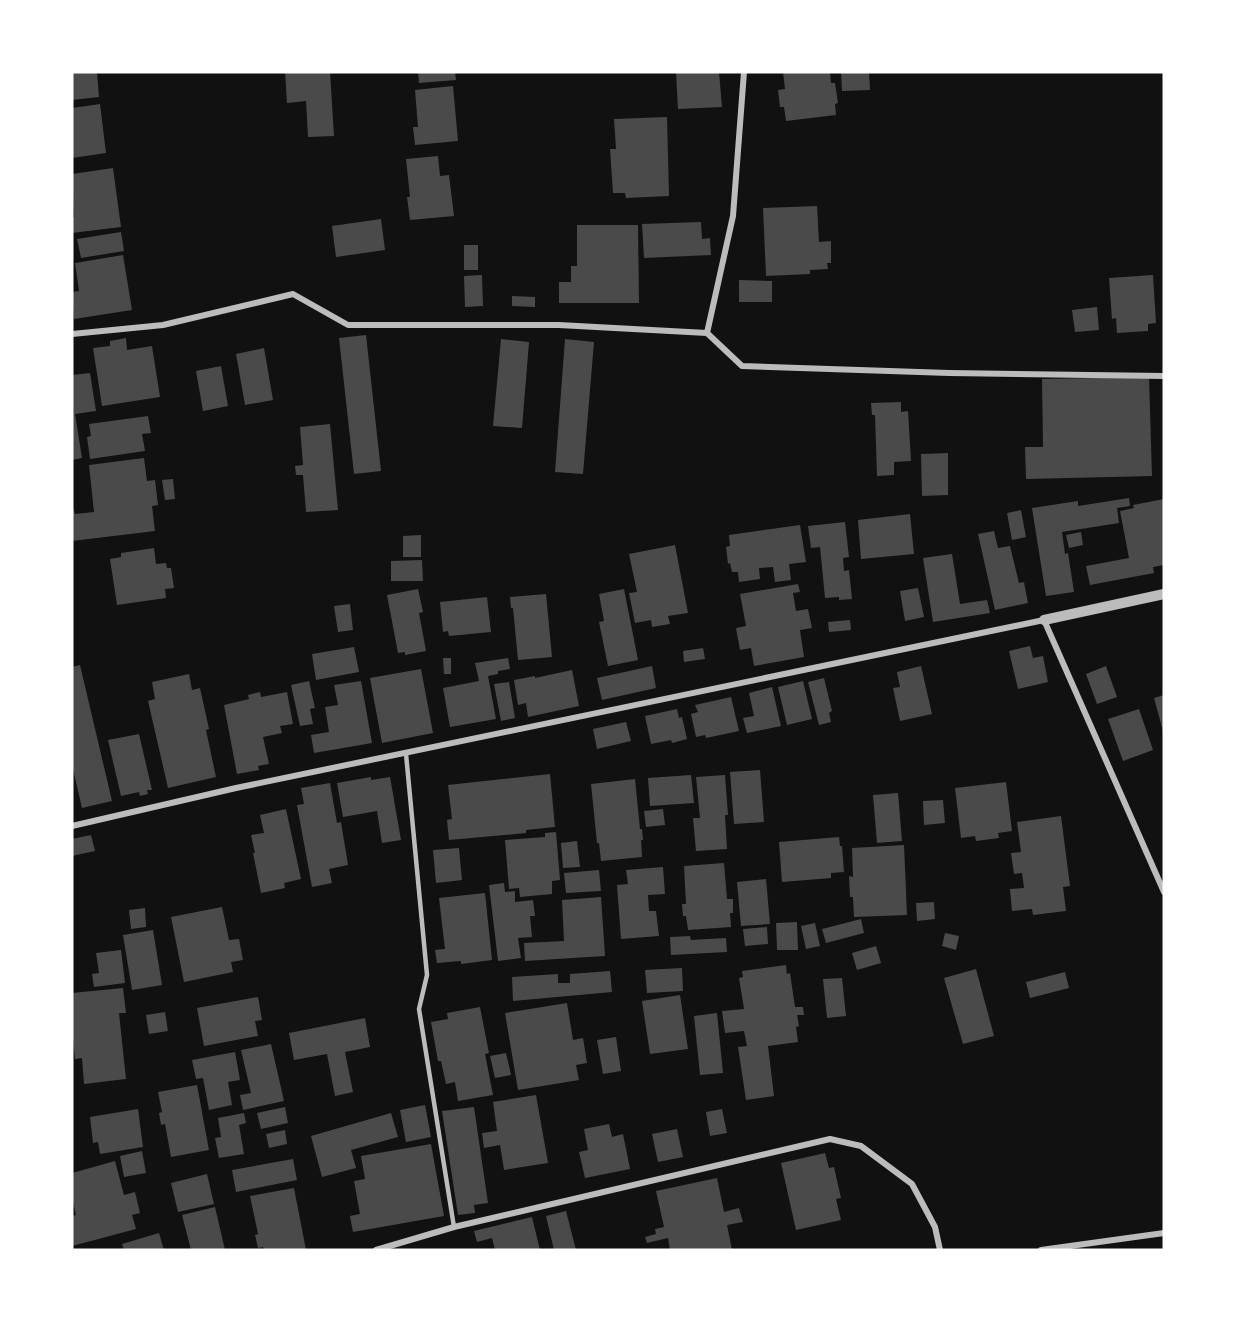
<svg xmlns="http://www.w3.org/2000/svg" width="1236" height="1322" font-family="'IBM Plex Serif',serif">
<rect width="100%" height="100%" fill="#111"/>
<path fill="#4a4a4a" d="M72,72H97L99,97L72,100Z
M285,72H330L334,136L308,137L306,101L287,103Z
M418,72H455L456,80L419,83Z
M676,72H719L722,107L678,109Z
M783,72H830L831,83H835L838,103L835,104L836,115L786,121L784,107H780L778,90L785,89Z
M841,72H869L870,90L842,91Z
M453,86L458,141L415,145L413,127H418L415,90Z
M100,104L106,153L72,158V108Z
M667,117L669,196L626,198L625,193H613L610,149H616L614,119Z
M438,156L440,176L449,175L454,216L410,220L407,197H410L406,159Z
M113,168L121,227L72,233V217H74L72,174Z
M817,206L819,242L831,241V263H827L828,269L810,270V274L766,276L763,208Z
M381,219L385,250L336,257L332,226Z
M701,222L702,239L710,238L711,255L644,258L642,224Z
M577,225H638L639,303H559V282H571V266H577Z
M121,232L124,251L81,258L77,239Z
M464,245H478V270H464Z
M123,255L132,310L74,319L72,292L79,291L75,263Z
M482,275L483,306L465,307L464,276Z
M1153,275L1156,323L1148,324V331L1117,333L1116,318L1112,319L1109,278Z
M739,280L772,281V302H739Z
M512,296L535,297V307L512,306Z
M1097,307L1099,330L1075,332L1072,310Z
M366,335L381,471L354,474L339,338Z
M126,338L127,350L152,346L160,397L102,406L93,348L110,346V341Z
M501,339L529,342L522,428L493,426Z
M565,339L594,342L583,474L555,472Z
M264,348L273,400L245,405L236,354Z
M221,366L228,406L203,411L196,371Z
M90,373L96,411L75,414L82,458L72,460V375Z
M1149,377L1152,476L1026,479L1025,447H1043L1042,379Z
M901,402V412L908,411L911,461L894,462V475L877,476L875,415H872L871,403Z
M148,416L151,433L142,434L145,451L90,459L87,437L91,436L89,424Z
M330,424L338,510L306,512L303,475H296L295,466L303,465L300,427Z
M948,453V495L922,496L921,454Z
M144,458L147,481L155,480L158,505L152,506L155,531L72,541V504L75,514L94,512L89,465Z
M173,479L175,499L165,500L162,480Z
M1129,498L1130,506L1117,508L1119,523L1062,532L1065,554L1068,553L1074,592L1046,596L1032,508L1078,501V506Z
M1164,499V565L1153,567L1154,573L1090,585L1086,566L1129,558L1120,511L1134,508L1133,505Z
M1021,510L1026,537L1012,540L1007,513Z
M910,514L914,554L861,559L858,520Z
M845,522L849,557L843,558L844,571L849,570L852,599L839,600V597L825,598L820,547L811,548L808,526Z
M800,525L806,562L789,564L791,580L775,582L773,567L759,568L760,579L739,582L738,572H732L730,563L728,564L726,547L730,546L729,535Z
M994,531L998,548L1010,546L1019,583L1024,582L1028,603L995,610L978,534Z
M1081,532L1083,545L1069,548L1066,535Z
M421,535V557H403V536Z
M675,545L688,613L668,616L670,624L652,627L651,620L635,623L629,593L637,592L629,554Z
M154,548L156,564L166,563L167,568H171L174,588L165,589L166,598L117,605L110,559L121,557V553Z
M952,554L960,604L987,600L990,613L933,622L923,558Z
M422,560L423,581H391V561Z
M798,584L800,592L793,593L796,611L808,609L812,628L800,630L804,657L754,666L751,648L740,650L736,628L746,626L740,594Z
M918,588L924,617L905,621L900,591Z
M418,589L423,612L419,613L426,651L405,655V652L398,653L387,595Z
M624,589L638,660L608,666L599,622L604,621L599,594Z
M546,594L552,657L518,660L513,608H511L510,597Z
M487,597L491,632L449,636L448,631L443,632L440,602Z
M350,604L353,630L338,632L334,606Z
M850,620L851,630L829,632L828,622Z
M1030,646L1033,658L1043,656L1048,682L1018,689L1009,651Z
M354,647L359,672L316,680L312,654Z
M703,648L705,659L684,662L683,651Z
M443,658H451V674H444Z
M508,658L510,669L498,671V674L488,676L496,719L450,727L443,688L479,681L475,663Z
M80,665L112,801L82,808L72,765V667Z
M652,666L656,688L602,700L597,678Z
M921,666L932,714L900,721L893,688L900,687L897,672Z
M1106,666L1117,697L1097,704L1086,674Z
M421,669L433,733L382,743L370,678Z
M572,670L579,706L528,717L526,703L518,705L514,680L535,676V678Z
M189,674L192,690L200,688L209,729L206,730L216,777L168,788L148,701L155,699L152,682Z
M824,678L832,711L829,713L831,722L819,725L808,682Z
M309,681L315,708L310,709L313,724L300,726L291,685Z
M361,681L372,743L314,753L311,735L329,732L325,707L338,705L334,685Z
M803,681L812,719L787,725L778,687Z
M509,682L515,718L501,721L494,684Z
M772,687L781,726L747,733L743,718L754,716L749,693Z
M260,692L261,697L287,692L293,724L280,726L282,733L263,737L269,764L258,766L259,770L237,774L224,705L249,699L248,695Z
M1164,695V731H1163L1154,698Z
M731,697L739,731L706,738L705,735L696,737L691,714L698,712L695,705Z
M677,709L679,718L682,717L687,739L672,743L671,740L651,744L645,716Z
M1139,709L1153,750L1123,761L1108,719Z
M626,722L631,741L597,749L593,729Z
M139,734L152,790H147L148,794L140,796L139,792L121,796L108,740Z
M760,770L764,822L734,824L730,772Z
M550,774L555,827L526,830V833L449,840L447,820L452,819L448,785Z
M691,775L694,803L650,806L648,778Z
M725,775L728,815H725L727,849L696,851L693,818H700L696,777Z
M371,777V780L390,777L401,840L382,843L377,811L343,817L337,783Z
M635,779L640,829H642L643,840H641L642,857L601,861L599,843H597L591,784Z
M1006,782L1012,831L998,833L999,838L976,841L975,836L961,838L955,788Z
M330,783L337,823L341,822L348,865L329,869L332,883L312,887L297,805L304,804L301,788Z
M898,793L902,841L877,843L873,795Z
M943,800L945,823L924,825L923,801Z
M286,809L301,879L284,883L285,888L261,893L253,853H255L251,835L264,833L260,815Z
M663,809L665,825L646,827L644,811Z
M1061,816L1070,886L1063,887L1066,911L1033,915L1032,909L1012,911L1010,889L1024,888L1022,873L1014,874L1011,853L1021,852L1017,822Z
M556,832L560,880L552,881V894L520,897L519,888L509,889L505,840L545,837V833Z
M91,835L95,851L72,856V839Z
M839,837L840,846H842L844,872L831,873V878L782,882L779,842Z
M577,841L580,867L563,868L561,843Z
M904,845L907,915L854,917L853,897H850L849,876L853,877L852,848Z
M459,848L462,880L436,883L433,850Z
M724,863L727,899H733V913H730L731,927L688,930L686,916H683L682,904H686L684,866Z
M663,867L665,894L648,895L649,911H656L659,936L621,939L617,885L628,884L626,870Z
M599,870L601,891L566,893L564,873Z
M766,879L770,924L741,926L737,882Z
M504,883L505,892L515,891V902L533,900L535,916H530L532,937L518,938L521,958L498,961L489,885Z
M485,893L492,960L461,964V961L437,963L435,950L445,949L439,898Z
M601,897L605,956L525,961L524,943L564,941L562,900Z
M934,902L935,919L917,921L916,903Z
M222,907L229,940L239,939L243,960L231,962L233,972L184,982L171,917Z
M145,908L146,927L131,929L129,910Z
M861,919L864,933L826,943L822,929Z
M797,922L798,950H777L776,923Z
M815,923L820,946L806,949L801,926Z
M767,927L768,944L745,946L743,929Z
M153,930L162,985L132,990L123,935Z
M945,933L959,936L956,950L942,946Z
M690,936L691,940L726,938L727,952L671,955L670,937Z
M876,946L881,963L857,970L852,953Z
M121,950L125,983L94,987L92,974L99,973L96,953Z
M786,965L787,974L790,973L795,1007H803L804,1015H797L799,1026L796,1027L798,1042L768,1046L774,1096L746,1100L738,1047L747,1046L744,1031L725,1033L722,1011L744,1009L739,978L743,977L742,971Z
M682,968L683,991L647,993L645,970Z
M976,969L994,1036L963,1044L944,978Z
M610,971L612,992L513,1001L512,977L558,974V983H570V974Z
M1065,972L1069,988L1030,998L1026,982Z
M842,978L846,1016L827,1018L823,979Z
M123,988L126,1013H119L126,1079L84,1084L82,1058L75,1059L72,1029V993Z
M680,995L688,1049L650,1054L642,1001Z
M258,997L262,1020L255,1021L258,1036L204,1046L197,1008Z
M567,1003L573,1040L583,1038L587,1063L576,1065L579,1080L518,1090L505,1013Z
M480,1007L489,1053L485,1054L493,1095L458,1101L455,1082L446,1084L441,1061H438L431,1022L448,1019L447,1013Z
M165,1012L168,1031L149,1034L146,1015Z
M717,1013L723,1073L700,1075L694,1016Z
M365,1018L370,1047L345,1052L353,1092L335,1096L327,1054L294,1060L289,1033Z
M616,1037L621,1071L603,1074L597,1040Z
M271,1044L284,1101L243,1110L240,1095L251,1093L241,1050Z
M235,1052L240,1080L228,1082L232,1105L209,1110L203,1078L196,1079L192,1060Z
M506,1053L511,1075L495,1078L490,1056Z
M197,1085L209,1150L171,1157L165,1124L161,1125L159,1113L162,1112L158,1092Z
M536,1095L548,1163L504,1170L500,1145L484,1148L482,1133L497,1131L493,1102Z
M425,1105L431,1137L406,1142L400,1110Z
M285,1107L288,1123L261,1129L257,1113Z
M474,1107L488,1203L474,1205L475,1213L458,1215L442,1111Z
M138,1109L143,1147L100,1154L98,1142L93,1143L90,1117Z
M722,1109L727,1133L710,1136L706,1112Z
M244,1113L246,1123L239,1125L244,1154L219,1158L215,1138L221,1137L218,1118Z
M391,1113L398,1137L351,1150L356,1168L322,1177L311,1136Z
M609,1124L612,1137L623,1134L630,1169L585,1178L579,1152L588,1150L584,1129Z
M677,1129L683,1157L658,1162L652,1134Z
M285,1130L287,1144L269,1148L266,1134Z
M431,1144L444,1216L353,1232L350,1216L360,1214L354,1181L365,1179L361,1156Z
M142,1151L146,1173L124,1177L120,1156Z
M825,1153L829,1168L834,1167L841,1198L836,1199L841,1220L796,1230L781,1163Z
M293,1159L297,1180L236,1192L232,1170Z
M115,1161L124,1195L135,1192L140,1213L132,1215L136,1229L72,1246V1216L76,1215L72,1198V1173Z
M207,1174L214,1204L178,1212L171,1183Z
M717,1178L724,1212L739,1208L743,1222L727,1225L732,1250H670L668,1238L647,1243L645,1237L656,1234L655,1229L664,1227L656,1191Z
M294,1188L306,1250H264L263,1247L258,1248L255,1235L258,1234L250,1196Z
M215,1207L225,1250H191L182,1215Z
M566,1211L576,1250H554L546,1216Z
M532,1217L540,1250H495L492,1238L477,1242L474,1231Z
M159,1233L164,1250H124L122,1244Z"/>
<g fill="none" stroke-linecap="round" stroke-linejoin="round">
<path stroke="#bcbcbc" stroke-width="4.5" d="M406,754L427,975L419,1009L454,1227"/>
<path stroke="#bcbcbc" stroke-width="6" d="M707,333L733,216L744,72
M72,334L163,325L293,294L348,325H559L707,333L742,366L949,373L1164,376
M72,826L236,788L1044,620L1164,892
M376,1250L454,1227L830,1139L861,1146L912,1184L935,1227L940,1250
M1041,1250L1164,1233"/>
<path stroke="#bcbcbc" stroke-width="10" d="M1044,620L1164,594"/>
</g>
<rect width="1236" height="1322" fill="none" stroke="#ffffff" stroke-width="147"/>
</svg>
